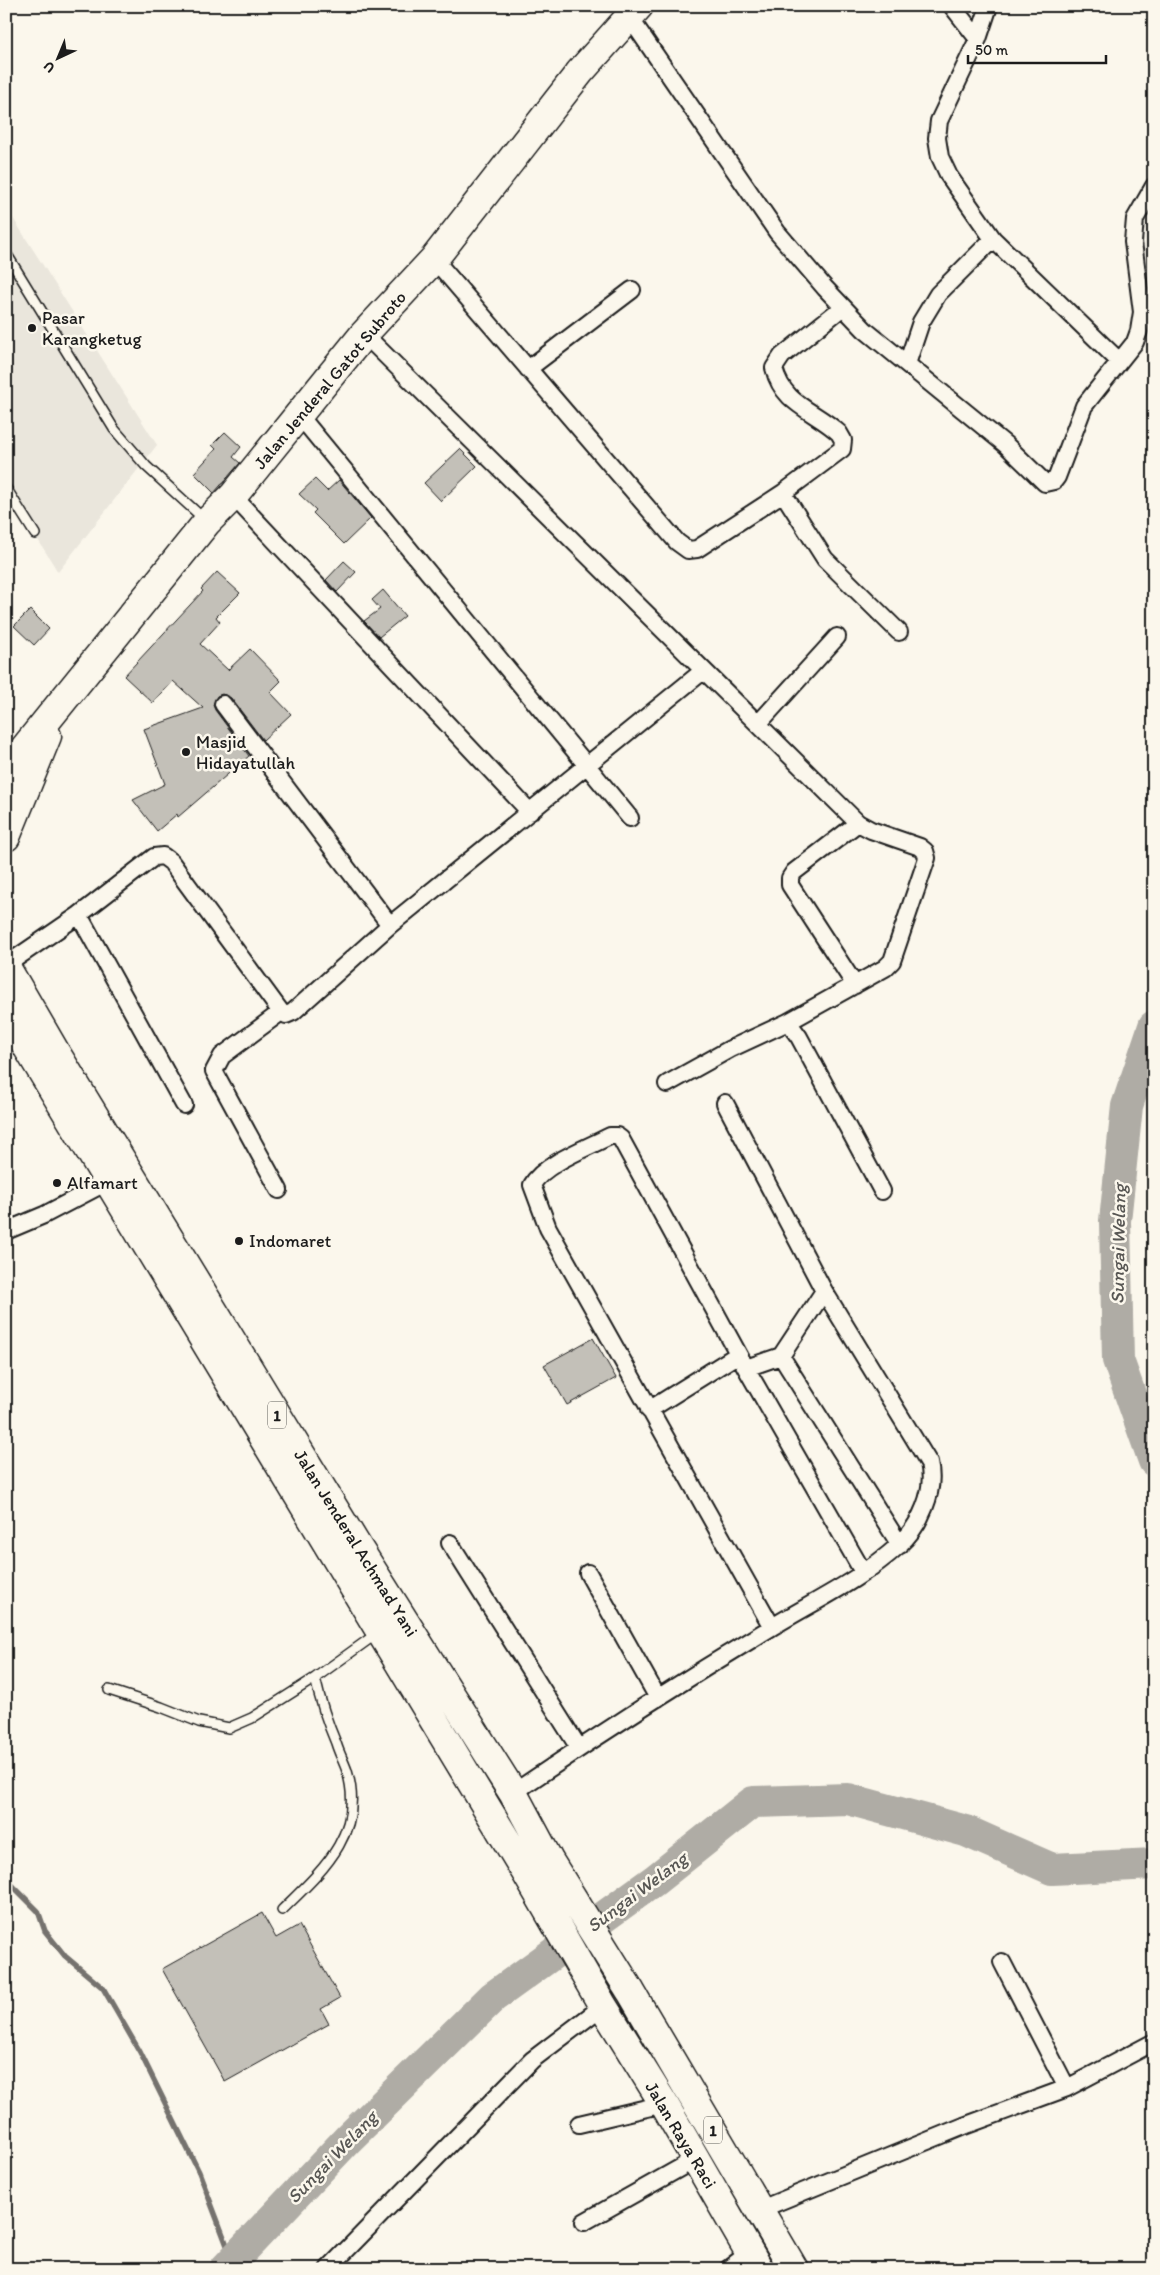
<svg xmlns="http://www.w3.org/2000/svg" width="1160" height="2275" font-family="Itim,sans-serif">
<rect width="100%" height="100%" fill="#fbf7ec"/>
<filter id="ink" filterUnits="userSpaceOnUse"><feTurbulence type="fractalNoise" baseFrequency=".02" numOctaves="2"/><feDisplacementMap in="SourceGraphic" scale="10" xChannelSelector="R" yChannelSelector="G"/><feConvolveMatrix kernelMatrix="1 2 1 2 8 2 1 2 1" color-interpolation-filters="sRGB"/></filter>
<g filter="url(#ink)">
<path fill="#eae6dc" d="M6,207L157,445L58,572L6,488Z"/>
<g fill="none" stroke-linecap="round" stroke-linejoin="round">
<path stroke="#74726e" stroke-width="5.5" d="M6,1879L38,1911L45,1931L65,1956L103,1988L140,2052L199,2172L233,2261"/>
<path stroke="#afaca5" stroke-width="32" d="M1154,1026L1127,1106L1115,1221L1118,1360L1154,1461
M225,2269L348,2139L493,1997L655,1880L753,1802L848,1799L966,1831L1052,1869L1154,1864"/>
</g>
<path fill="#c3c0b8" stroke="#1c1c1c" d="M225,432L241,447L233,457L240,463L214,493L194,473L216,449L212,445Z
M460,449L477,466L441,501L424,483Z
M315,479L327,491L339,480L371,518L344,544L313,513L316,510L299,494Z
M344,561L356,572L337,592L326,580Z
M217,572L240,593L216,617L220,622L200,644L228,670L250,649L281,681L270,692L291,714L263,740L231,698L222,694L217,696L213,705L215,710L249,756L178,817L177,814L157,831L133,800L165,784L144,729L203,708L173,681L153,703L124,676L203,591L201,589Z
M383,590L405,616L379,637L364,621L380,609L372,600Z
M30,610L49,629L34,645L14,626Z
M593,1338L616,1378L567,1405L544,1365Z
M262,1913L276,1938L299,1925L340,1998L321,2009L329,2024L225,2082L162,1969Z"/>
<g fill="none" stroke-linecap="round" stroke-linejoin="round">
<g stroke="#1c1c1c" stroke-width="12">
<path id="lane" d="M6,253L114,429L146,466L205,520
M6,488L35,534
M109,1690L161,1707L199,1722L229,1728L252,1718L315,1678L379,1632
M282,1910C322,1871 366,1833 347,1771C344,1762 339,1753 336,1743C327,1722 320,1700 315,1678"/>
</g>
<g stroke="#1c1c1c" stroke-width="20">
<path id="street" d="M952,6L978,39
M989,6L978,39L939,121L937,138L940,157L949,176L993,239L1119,361
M630,18L777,232L825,288L865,330L1006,445L1045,483L1054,481L1057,477L1084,406L1135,342L1139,331L1142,312L1133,242L1135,219L1154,186
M434,259L677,542L688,550L697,549L783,493L842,449L843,440L839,433C814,410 783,405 774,368L782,356L843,307
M364,334L858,823L871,830L920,847L925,851L927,858L892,961L885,968L788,1022L799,1037L882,1191
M907,364L921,322L938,294L993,239
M528,369L632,290
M299,415L630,818
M783,493L825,559L899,632
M233,496L530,812
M223,704L390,925
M758,724L837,637
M79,915L184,1105
M6,965L79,915L154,857L163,856L171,862L281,1012L286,1015L293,1012L390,925L703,671
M855,985L790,885V878L794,872L858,823
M667,1084L730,1049L788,1022
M279,1190L214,1071L222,1056L281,1012
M6,1231L44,1215L109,1181
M781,1356L900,1545
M746,1368L863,1572
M649,1410L737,1355
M450,1543L579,1748
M588,1573L658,1698
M772,1627L548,1228L532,1185C543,1164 589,1147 610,1136H617L621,1139L746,1368L781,1356L824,1291
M513,1793C598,1735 684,1680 772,1627C815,1601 862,1579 899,1545C920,1526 936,1491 929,1463L824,1291L725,1103
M1002,1962L1067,2088
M579,2124L664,2104
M761,2209L964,2126L1067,2088L1154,2042
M584,2222L696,2159
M328,2269L532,2060L603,2006
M728,2269L750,2252"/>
</g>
<g stroke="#1c1c1c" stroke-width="31">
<path id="highway" d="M6,771L207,522L233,496L364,334L434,259L580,72L639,6
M6,837L47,736
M6,967L56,1053L357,1546L513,1793L550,1862L631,1992L794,2269
M6,1012L525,1871L603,2006L664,2104L759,2269"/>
</g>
<use href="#lane" stroke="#fbf7ec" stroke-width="9"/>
<use href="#street" stroke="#fbf7ec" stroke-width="16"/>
<use href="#highway" stroke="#fbf7ec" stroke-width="28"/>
</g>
</g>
<g fill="#1c1c1c" stroke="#fbf7ec" stroke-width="2">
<circle cx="32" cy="328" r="5"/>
<circle cx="186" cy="752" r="5"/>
<circle cx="57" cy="1183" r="5"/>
<circle cx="239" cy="1241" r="5"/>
</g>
<g text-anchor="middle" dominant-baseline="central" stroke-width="5" stroke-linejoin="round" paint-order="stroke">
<g fill="#fbf7ec" stroke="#5f5e5a" stroke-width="1">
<rect x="268" y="1401.5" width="18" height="27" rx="4"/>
<rect x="704" y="2116.5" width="18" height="27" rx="4"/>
</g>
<g font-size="16" font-weight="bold" fill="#1c1c1c">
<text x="277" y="1415">1</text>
<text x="713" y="2130">1</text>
</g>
<g font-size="18" fill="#1c1c1c" stroke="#fbf7ec" text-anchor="start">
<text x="42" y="318">Pasar<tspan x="42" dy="21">Karangketug</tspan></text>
<text x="196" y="742">Masjid<tspan x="196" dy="21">Hidayatullah</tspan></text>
<text x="67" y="1183">Alfamart</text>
<text x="249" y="1241">Indomaret</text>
</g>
<g font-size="18" fill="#1c1c1c" stroke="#fbf7ec">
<text transform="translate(330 380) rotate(-50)">Jalan Jenderal Gatot Subroto</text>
<text transform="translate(356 1543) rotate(58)">Jalan Jenderal Achmad Yani</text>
<text transform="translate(681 2135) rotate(59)">Jalan Raya Raci</text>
</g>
<g font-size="19" font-style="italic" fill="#575653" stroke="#fbf7ec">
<text transform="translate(1118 1244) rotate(-89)">Sungai Welang</text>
<text transform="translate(637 1892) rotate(-37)">Sungai Welang</text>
<text transform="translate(332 2157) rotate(-46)">Sungai Welang</text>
</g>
</g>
<rect width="1160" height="2275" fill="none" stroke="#fbf7ec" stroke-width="25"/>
<rect x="12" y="12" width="1135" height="2250" fill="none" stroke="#1c1c1c" stroke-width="2" filter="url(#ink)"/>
<g transform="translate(58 58) rotate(224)" stroke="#fbf7ec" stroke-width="4" paint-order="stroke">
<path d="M0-4L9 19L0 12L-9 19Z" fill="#1c1c1c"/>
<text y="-8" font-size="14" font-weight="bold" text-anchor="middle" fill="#1c1c1c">U</text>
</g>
<path d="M968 55v8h138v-8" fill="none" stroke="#1c1c1c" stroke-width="2.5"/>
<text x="975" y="55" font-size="15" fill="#1c1c1c" stroke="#fbf7ec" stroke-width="4" paint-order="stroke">50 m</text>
</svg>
